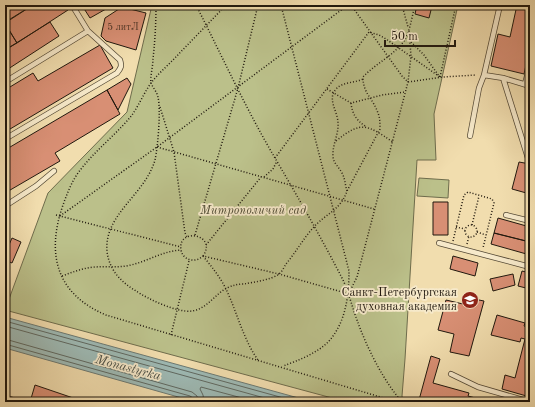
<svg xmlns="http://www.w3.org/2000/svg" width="535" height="407" font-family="'Old Standard TT',serif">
<rect width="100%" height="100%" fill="#f1ddae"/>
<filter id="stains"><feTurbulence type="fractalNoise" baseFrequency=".005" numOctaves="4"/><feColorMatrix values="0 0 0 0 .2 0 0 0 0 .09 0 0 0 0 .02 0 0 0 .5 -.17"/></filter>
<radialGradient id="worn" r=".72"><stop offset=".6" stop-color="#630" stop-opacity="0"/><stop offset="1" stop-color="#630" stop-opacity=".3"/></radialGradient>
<path fill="#bbc08a" stroke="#6e6c4c" d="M152,5H458L434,114L436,160H417L405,359L402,396L403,402H347L5,310L48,193L127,112Z
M419,178L449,180L448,198L417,196Z"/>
<path fill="#9ebab5" stroke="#6c7972" d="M5,317L313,402H196L5,348Z"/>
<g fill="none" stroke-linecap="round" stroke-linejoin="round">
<path stroke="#5f6962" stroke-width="1" d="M5,321L298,402
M5,326L279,402
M5,339L192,392L197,396L198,402
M5,344L190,396L193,398V402
M204,402L203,395L200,389L201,387L257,402"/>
</g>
<path fill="#d88f74" stroke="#20180e" d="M5,5H26L28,8L7,21L5,18Z
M33,5H65L68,10L17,43L5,23Z
M87,5H113L90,18L83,7Z
M417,5L432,6L429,18L415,14Z
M517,5H530V47L524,74L491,66L498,34L510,37Z
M122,7L146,13L136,50L106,41L101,36L105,18Z
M50,22L59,36L5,71V50Z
M5,24L17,43L5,50Z
M100,45L113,68L5,132V90L33,73L38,81Z
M127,78L131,84L118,110L107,90Z
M107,90L120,114L55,153L60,161L5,193V150Z
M519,162L530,164V194L512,189Z
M433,202H448V235H433Z
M498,218L530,227V242L494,233Z
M494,233L530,242V255L491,244Z
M12,238L21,242L12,263L5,260V254Z
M453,256L478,263L475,276L450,269Z
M522,271L530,273V289L518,286Z
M513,274L515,285L493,291L490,279Z
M464,297L484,301L469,356L450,352L454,334L438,330L446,300L463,304Z
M497,315L525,323L524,326L530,328V326V397L502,389L505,375L515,378L525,339L521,338L520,342L491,335Z
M431,356L440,359L433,383L469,393L468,396L483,400L482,402H427L419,400Z
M35,385L85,402H30Z"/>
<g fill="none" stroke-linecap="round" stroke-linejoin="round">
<g stroke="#544936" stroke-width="6">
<path id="service" d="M500,5L484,75L503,78L530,86
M503,78L528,158H530
M5,82L88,31L72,5
M525,84L530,64
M470,136L479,88L484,75
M5,139L117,73C121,68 122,66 120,60L88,31
M5,206L36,186L54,171
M506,215L530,221
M439,243L530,267
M451,374L478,387L530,402
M5,397L18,402"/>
</g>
<path stroke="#20180e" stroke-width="1.5" stroke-dasharray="1 2" stroke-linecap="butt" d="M156,5C156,23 155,41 153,59C153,66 150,77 151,83C153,88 157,92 158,97C161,110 158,146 155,160C145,195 104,214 107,251C109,270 121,282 136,291C148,299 177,313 192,311C207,309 215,294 227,288C233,285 238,284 244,284C254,282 271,280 279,274C282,272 284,267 286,264C296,252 303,239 313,228C326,213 340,211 347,191L380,129C380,123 380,118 378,113C373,98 363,94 363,77C375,64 393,56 404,41C410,32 412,16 415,5
M196,5C222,56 246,109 275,158C299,199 322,239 343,280C349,293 352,307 357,320C367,348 383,380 402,402
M226,5C209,23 191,41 174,59C166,67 157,75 151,83C144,93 139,105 132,115C116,135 94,151 78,173C71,183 67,194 63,205C46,254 56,294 106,315L397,402
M281,5L349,271C349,295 346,322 329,341C318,353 297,361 283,366
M351,5L402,76L408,82L443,77L476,75
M402,5L408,27
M411,42L424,55L439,76
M440,77L456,5
M327,89L351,103L382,95L405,92
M351,103C352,113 356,120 365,126
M160,107L174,152L185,233L187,237
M336,141C362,120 367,125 393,142
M157,147L374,209
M275,158L369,32L379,35L386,39L440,77
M264,177L273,169L277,161
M347,191C345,185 345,178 342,173C339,167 334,164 333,157C332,145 339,134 338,123C338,111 326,99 337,88C343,82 355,83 363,79
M56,215L181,247
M60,216L157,147L348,5
M472,225L479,196
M465 231a6 6 0 1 1 12 0a6 6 0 1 1-12 0Z
M456,227L465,229
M477,232L486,235
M195,235L238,88L258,5
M453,241L464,195L468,192L492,199L494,203L483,248
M467,244L469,236
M206,245L261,177
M203,256C218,234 177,227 181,250C183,261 196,263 203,256L279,274L349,294
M203,256C212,267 220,277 226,289C237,312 243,339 258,360
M62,276C73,272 83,268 95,267C107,266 119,268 131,265C148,261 163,251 181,250
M349,293L357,277L408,82L411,56L409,31
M171,335L189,261"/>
<use href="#service" stroke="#f6e9ca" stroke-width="4.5"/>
</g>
<defs>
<g id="university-disc" transform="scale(0.9)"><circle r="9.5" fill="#8f2418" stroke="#f6e9ca"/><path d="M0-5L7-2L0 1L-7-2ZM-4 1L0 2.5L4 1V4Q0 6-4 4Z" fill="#fff"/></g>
</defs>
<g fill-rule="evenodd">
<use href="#university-disc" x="470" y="300"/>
</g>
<g text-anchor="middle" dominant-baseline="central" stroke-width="3.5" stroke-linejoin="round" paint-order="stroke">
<g font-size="10" fill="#4e3628">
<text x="123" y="27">5 литЛ</text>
</g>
<g font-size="12" font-style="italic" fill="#4e4a33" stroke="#f6e9ca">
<text x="253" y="211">Митрополичий сад</text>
</g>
<g font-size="12" fill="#20180e" stroke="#f6e9ca" text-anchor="end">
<text x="457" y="293">Санкт-Петербургская<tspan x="457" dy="14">духовная академия</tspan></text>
</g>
<g font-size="13" font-style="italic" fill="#4c5148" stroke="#f6e9ca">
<text transform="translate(128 368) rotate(15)">Monastyrka</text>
</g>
</g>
<rect width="535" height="407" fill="none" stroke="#f1ddae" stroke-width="20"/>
<rect x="6" y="6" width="523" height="395" fill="none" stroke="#20180e" stroke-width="2"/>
<rect x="10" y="10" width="515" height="387" fill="none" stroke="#20180e"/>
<path d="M385 40v6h70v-6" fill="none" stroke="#20180e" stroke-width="2"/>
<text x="391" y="40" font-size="12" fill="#20180e" stroke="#f6e9ca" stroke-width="3" paint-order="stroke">50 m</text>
<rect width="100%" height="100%" filter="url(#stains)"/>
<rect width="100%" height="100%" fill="url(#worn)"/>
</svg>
